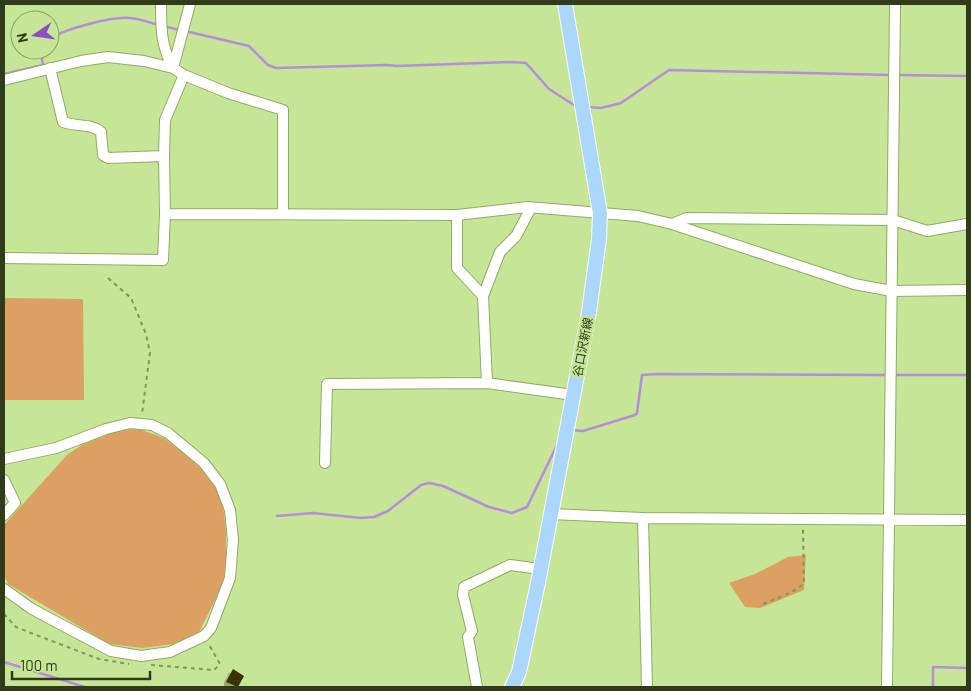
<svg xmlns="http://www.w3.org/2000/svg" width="971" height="691" font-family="Barlow,'Noto Sans JP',sans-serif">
<defs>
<filter id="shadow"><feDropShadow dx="-3.5" dy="3.5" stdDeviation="0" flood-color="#0004"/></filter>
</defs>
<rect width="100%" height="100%" fill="#c6e596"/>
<path fill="#dca062" d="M4,298L83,299L84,400H4Z
M139,429L164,438L191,459L213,481L223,506L226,531V578L199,632L173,644L143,648L109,644L8,584L4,575V525L67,455L82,445L116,430Z
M806,555L804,590L760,608L745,607L729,583L755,574L788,557Z"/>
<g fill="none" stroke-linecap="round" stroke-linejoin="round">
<path stroke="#b48edc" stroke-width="2.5" d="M163,26L180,30
M185,31L249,46L268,65L276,68L387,65L397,66L513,62L526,63L549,89L577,107
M50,39C63,29 114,16 130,18C140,19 149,22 158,25
M4,74L43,65L42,59L45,50
M896,75L967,76
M587,107L601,108L621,103L669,70L891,75
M894,375H967
M572,430L583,431L635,415L637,413L642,375L656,374L888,375
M277,516L313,513L361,518L374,517L388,511L421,485L429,483L443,486L489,507L512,513L527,507L558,443
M4,662L85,687
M933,687V667L967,668"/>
</g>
<path fill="#383505" filter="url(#shadow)" d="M233,669L244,676L238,687L226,682Z"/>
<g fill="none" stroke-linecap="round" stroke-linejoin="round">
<g stroke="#90ac60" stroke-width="12">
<path id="minor" d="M161,4C161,29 161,46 173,68
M50,68L63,122C76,127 91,123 101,132L103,155L108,158L164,156
M173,68L190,4
M4,80L81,61L108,57L144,61L173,68L184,75L228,93L283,110V214
M165,214L457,215L527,207L638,216L672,224L854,284L892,291L967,290
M457,215V268L483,296L487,383
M672,224L687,218L893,220L927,231L967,224
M4,258L163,260L165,214L164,156L165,120L184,75
M483,296L500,252L516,236L531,208
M4,459L56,448L106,429L130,423L152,425L168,433L204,463L220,484L230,510L233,540L230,578L211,628L204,636L170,652L141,656L111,651L32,609L4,589
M325,463L327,384L487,383L573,395
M4,480L15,503L4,515
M550,514L643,518L967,520
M643,518L647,687
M477,687L468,637L472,631L463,595L464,587L510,565L540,569
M887,687L895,4"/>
</g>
<g stroke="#fff" stroke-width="16">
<path id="major" d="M512,687L519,672L538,583L589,312L599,239L600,213L565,4"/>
</g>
<path stroke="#81975d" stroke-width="2" stroke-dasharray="4 4" stroke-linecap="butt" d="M108,278L131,298L146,334L150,353L142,414
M763,604L790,593L804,584L803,529
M4,614L16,627L31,633L99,659L129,664
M151,665L214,670L220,664L208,643"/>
<use href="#minor" stroke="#fff" stroke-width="10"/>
<use href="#major" stroke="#acd7fc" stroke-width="14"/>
</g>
<g text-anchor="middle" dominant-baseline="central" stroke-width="5" stroke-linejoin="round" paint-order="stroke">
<g font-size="12" fill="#2f3b1b" stroke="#c6e596">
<text transform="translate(582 347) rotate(-79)">谷口沢新線</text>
</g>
</g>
<rect width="971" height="691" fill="none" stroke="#2f3b1b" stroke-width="10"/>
<g transform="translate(35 35) rotate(257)"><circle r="24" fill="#c6e596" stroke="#8aa165"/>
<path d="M0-4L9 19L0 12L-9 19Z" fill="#8d4ec4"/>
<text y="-8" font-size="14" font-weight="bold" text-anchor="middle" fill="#2f3b1b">N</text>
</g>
<path d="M12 671v8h138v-8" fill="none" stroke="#2f3b1b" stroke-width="2.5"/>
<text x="20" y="671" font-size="15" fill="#2f3b1b" stroke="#c6e596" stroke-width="4" paint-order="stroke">100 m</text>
</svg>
